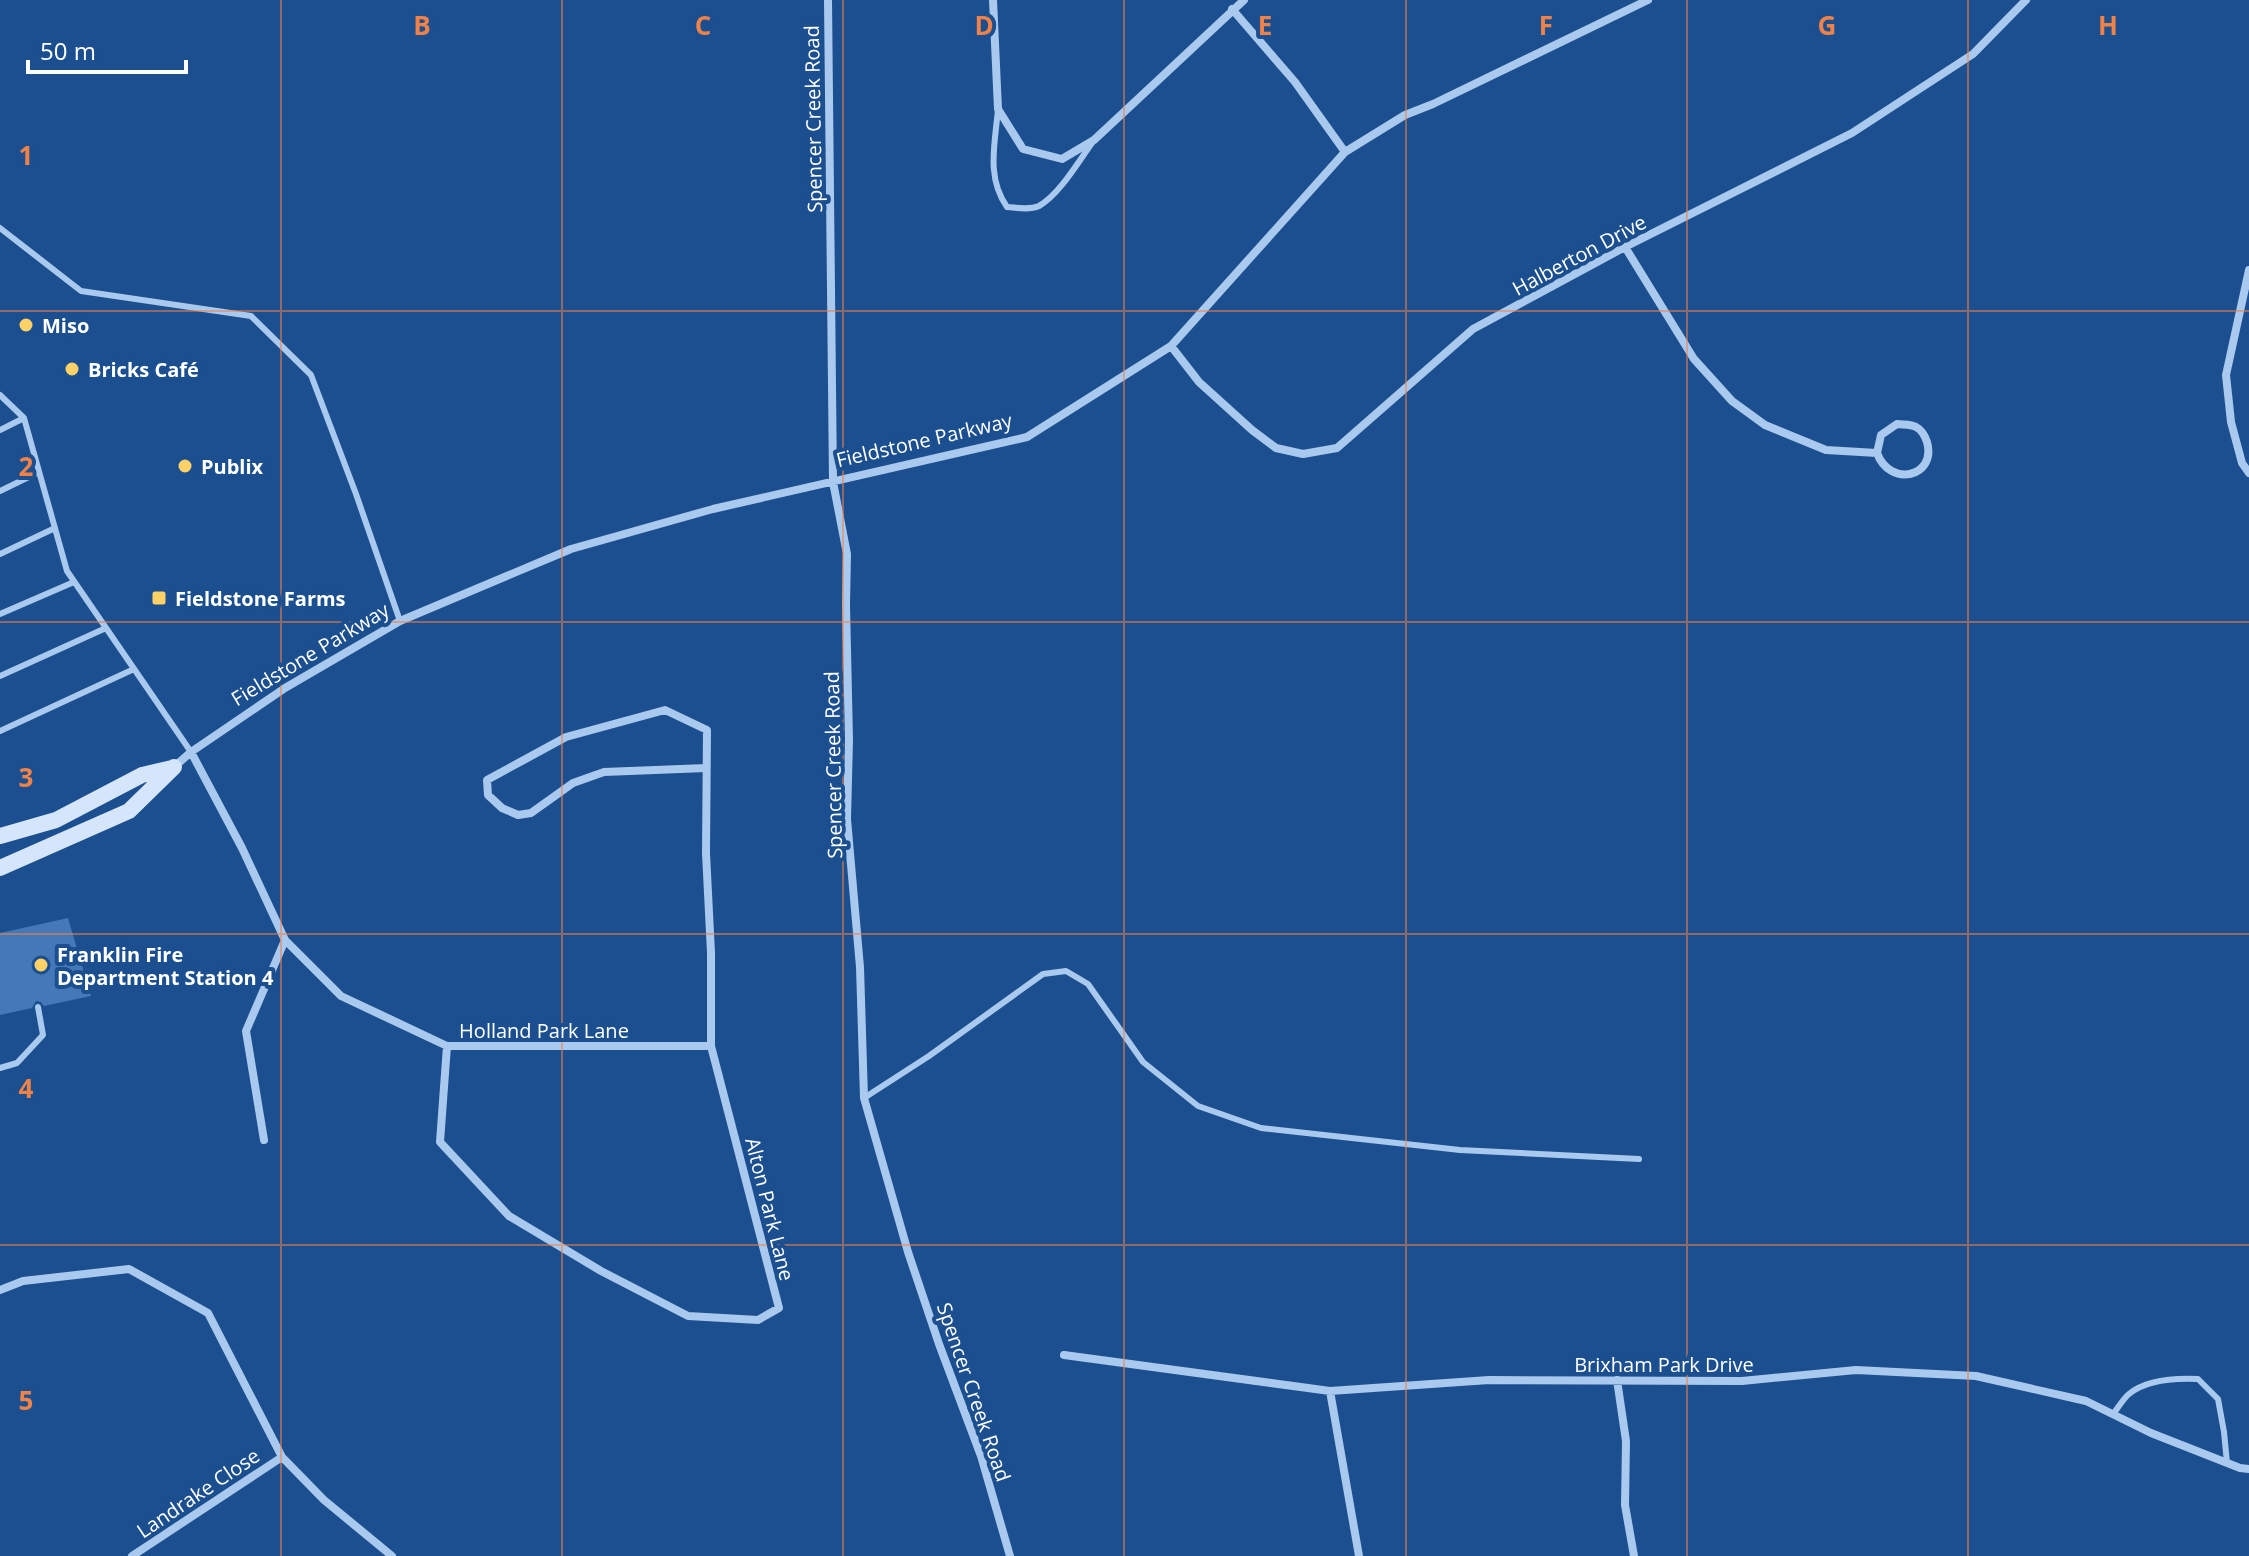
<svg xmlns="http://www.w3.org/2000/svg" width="2249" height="1556" font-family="'Open Sans',sans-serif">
<rect width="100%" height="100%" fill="#1b4f8f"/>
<path fill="#4478b7" d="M68,918L91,996L44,1006L41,1002L36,1001L32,1008L0,1015V933Z"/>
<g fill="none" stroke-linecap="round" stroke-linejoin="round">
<path stroke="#a9c9ee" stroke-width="6" d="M998,109C995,144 986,177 1007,207C1017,208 1030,210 1039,206C1059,195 1079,161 1092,143
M0,228L81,291L251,316L311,375L356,494L400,621
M0,395L24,418L67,571L191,752
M0,430L24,418
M0,491L39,472
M0,554L55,528
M0,614L74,582
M0,676L106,628
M0,731L134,669
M0,1068L17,1063L43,1035L38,1007
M864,1098L929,1056L1043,974L1066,971L1088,984L1143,1062L1198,1106L1261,1128L1460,1150L1639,1159
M2113,1414C2118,1408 2123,1399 2129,1394C2147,1379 2176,1378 2198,1379L2218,1399L2224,1432L2227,1463"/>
<path stroke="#a9c9ee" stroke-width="8" d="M828,0L833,482L847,554L846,605L849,740L847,819L860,967L864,1098L908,1252L939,1344L981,1456L1010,1556
M993,0L998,109L1023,149L1062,159L1094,140L1244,0
M1232,9L1295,82L1345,152
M1625,247L1694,359L1732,401L1765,425L1826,450L1877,453L1881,435L1897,424C1903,425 1911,424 1916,427C1922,430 1925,436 1927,442C1937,477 1890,488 1877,453
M2249,270L2226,375L2231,422L2242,463L2249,473
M1171,346L1199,382L1252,430L1276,448L1303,454L1337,448L1473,329L1625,247L1852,133L1973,54L2026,0
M191,752L242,848L285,940L341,996L447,1046H711
M174,767L191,752L285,688L400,621L571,549L713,509L1027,437L1171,346L1345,152L1405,115L1433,104L1648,0
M447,1046L440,1142L509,1216L601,1271L688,1316L758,1320L779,1308L711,1046V953L706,853L707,730L665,710L566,737L487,780L488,795L502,808L518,815L531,813L573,783L604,772L706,768
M264,1140L246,1031L285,940
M0,1290L23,1281L129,1269L208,1313L282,1457L324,1500L392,1556
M1064,1355L1330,1391L1489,1380L1742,1381L1856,1370L1976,1376L2086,1401L2151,1433L2240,1468L2249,1469
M1617,1380L1626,1441L1625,1505L1634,1556
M1330,1391L1359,1556
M132,1556L282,1457"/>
<path stroke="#d6e6fa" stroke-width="16" d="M0,836L56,820L142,775L172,768
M0,868L129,811L174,767"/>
</g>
<path fill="none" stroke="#ee8249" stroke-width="2" stroke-opacity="0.55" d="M281,0V1556M562,0V1556M843,0V1556M1124,0V1556M1406,0V1556M1687,0V1556M1968,0V1556M0,311H2249M0,622H2249M0,934H2249M0,1245H2249"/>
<g fill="#ffd166" stroke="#1b4f8f" stroke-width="3">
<circle cx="26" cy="325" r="8"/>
<circle cx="72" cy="369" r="8"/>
<circle cx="185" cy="466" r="8"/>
<rect x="151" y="590" width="16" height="16" rx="4"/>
<circle cx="41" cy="965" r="8"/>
</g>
<g text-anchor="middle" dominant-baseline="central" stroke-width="8" stroke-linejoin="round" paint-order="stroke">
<g font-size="20" fill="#fff" stroke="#1b4f8f">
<text transform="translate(813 119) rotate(-91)">Spencer Creek Road</text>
<text transform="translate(1579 255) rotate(-28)">Halberton Drive</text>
<text transform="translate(924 440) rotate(-13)">Fieldstone Parkway</text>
<text transform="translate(310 654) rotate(-31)">Fieldstone Parkway</text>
<text transform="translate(833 765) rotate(-91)">Spencer Creek Road</text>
<text x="544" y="1030">Holland Park Lane</text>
<text transform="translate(770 1209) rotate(76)">Alton Park Lane</text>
<text x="1664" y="1364">Brixham Park Drive</text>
<text transform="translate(974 1392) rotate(71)">Spencer Creek Road</text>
<text transform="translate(198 1493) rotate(-34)">Landrake Close</text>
</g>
<g font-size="20" font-weight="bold" fill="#fff" stroke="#1b4f8f" text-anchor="start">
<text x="42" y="325">Miso</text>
<text x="88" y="369">Bricks Café</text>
<text x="201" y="466">Publix</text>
<text x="175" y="598">Fieldstone Farms</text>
<text x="57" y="954">Franklin Fire<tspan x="57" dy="23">Department Station 4</tspan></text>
</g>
</g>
<g font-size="26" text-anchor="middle" font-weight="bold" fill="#ee8249" stroke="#1b4f8f" stroke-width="8" stroke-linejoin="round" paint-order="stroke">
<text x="422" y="35">B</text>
<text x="703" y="35">C</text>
<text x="984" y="35">D</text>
<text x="1265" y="35">E</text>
<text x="1546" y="35">F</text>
<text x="1827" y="35">G</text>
<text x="2108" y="35">H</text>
<text x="26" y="165">1</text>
<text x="26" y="476">2</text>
<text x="26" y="787">3</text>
<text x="26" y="1098">4</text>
<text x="26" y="1410">5</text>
</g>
<path d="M28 60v12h158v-12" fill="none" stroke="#ffffff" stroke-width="4"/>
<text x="40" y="60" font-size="24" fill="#ffffff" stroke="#1b4f8f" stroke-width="6" paint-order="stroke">50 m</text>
</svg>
